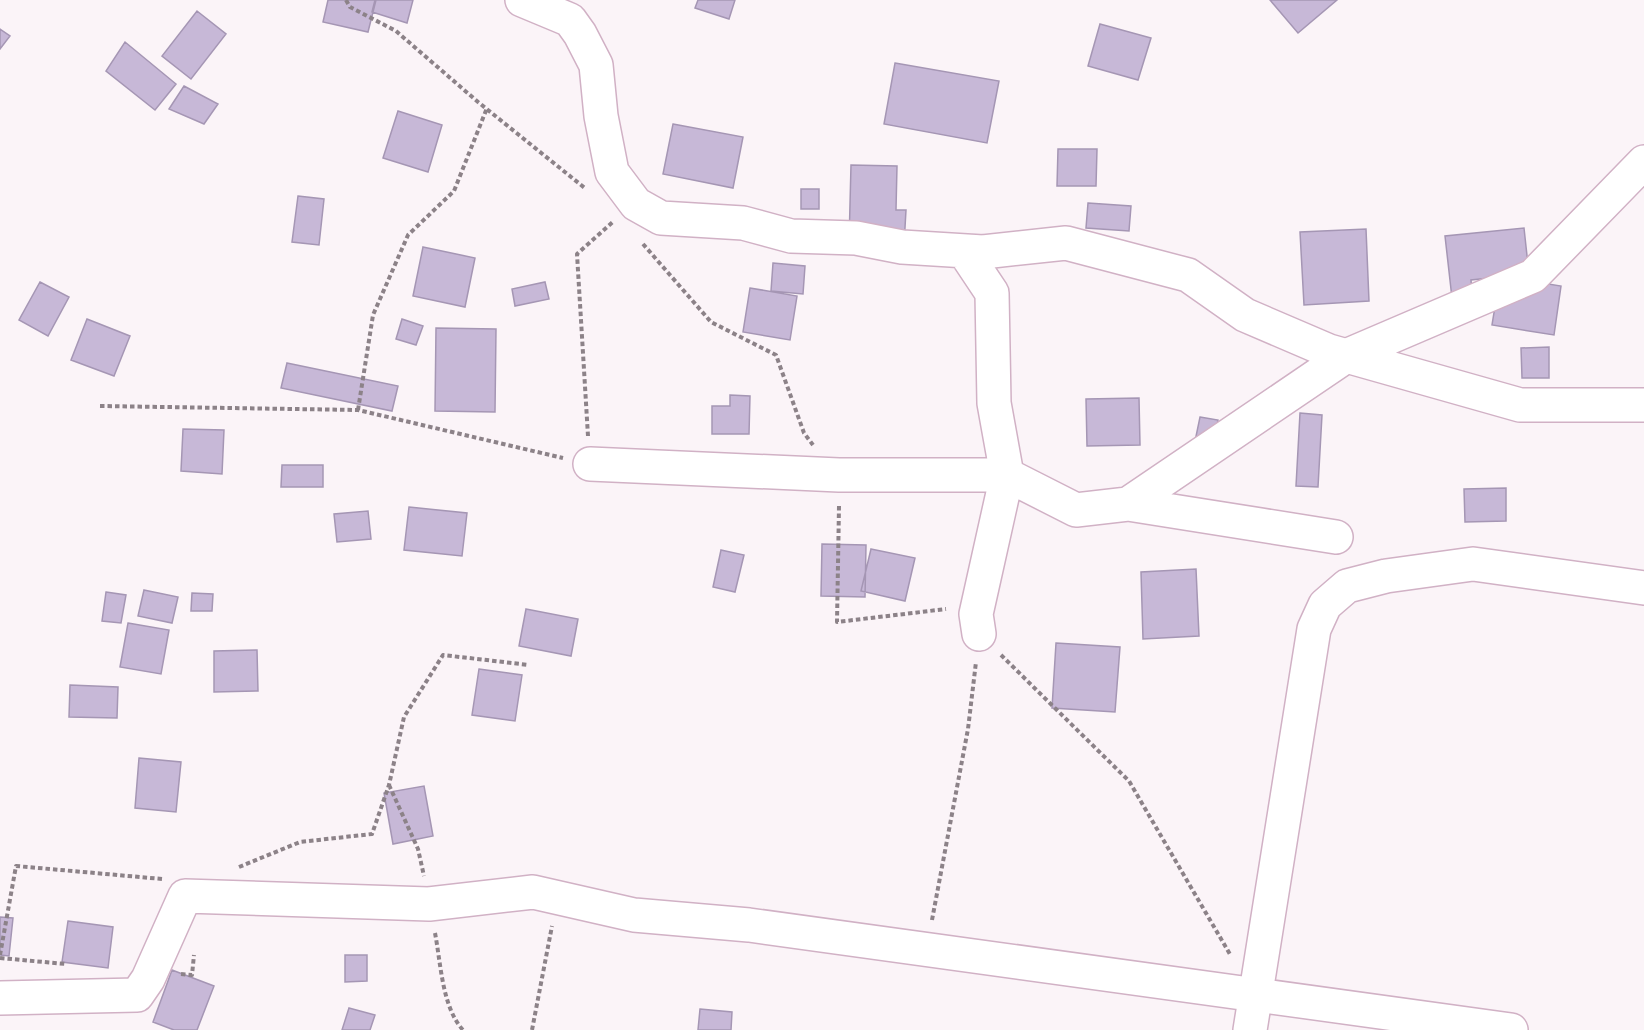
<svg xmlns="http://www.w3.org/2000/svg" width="1644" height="1030" font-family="'Asap Condensed',sans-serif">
<rect width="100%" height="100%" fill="#fbf4f8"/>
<path fill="#c7b8d7" stroke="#a596b4" stroke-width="1.5" d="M328,0H376L368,32L323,22Z
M375,0H413L407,23L372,12Z
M698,0H735L729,19L695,8Z
M1270,0H1337L1298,33Z
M197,11L226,34L191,79L162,56Z
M1100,24L1151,38L1138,80L1088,66Z
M0,29L10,36L0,49Z
M125,42L176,84L155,110L106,71Z
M895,63L999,81L987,143L884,124Z
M184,86L218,104L204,124L169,109Z
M398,111L442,125L428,172L383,158Z
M673,124L743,137L733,188L663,174Z
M1058,149H1097L1096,186H1057Z
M851,165L897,166L896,210H906L904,245L849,244Z
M801,189H819V209H801Z
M298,196L324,199L319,245L292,242Z
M1088,203L1131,206L1129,231L1086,228Z
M1524,228L1529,274L1471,280L1473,305L1453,307L1445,236Z
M1366,229L1369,301L1304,305L1300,232Z
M423,247L475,258L465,307L413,296Z
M773,263L805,266L803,294L771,291Z
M1500,276L1561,286L1554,335L1492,325Z
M40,282L69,297L48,336L19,320Z
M545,282L549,299L515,306L512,289Z
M750,288L797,296L790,340L743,332Z
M87,319L130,336L114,376L71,360Z
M402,319L423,326L416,345L396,339Z
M436,328L496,329L495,412L435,411Z
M1549,347V378H1522L1521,348Z
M287,363L398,386L392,411L281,388Z
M730,395L750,396L749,434H712V406H730Z
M1139,398L1140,445L1087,446L1086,399Z
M1300,413L1322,415L1318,487L1296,486Z
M1200,417L1218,420L1212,450L1194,446Z
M183,429L224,430L222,474L181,471Z
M282,465H323V487H281Z
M1506,488V521L1465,522L1464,489Z
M409,507L467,513L462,556L404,550Z
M368,511L371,539L337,542L334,514Z
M822,544L866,545L865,597L821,596Z
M871,549L915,558L905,601L861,591Z
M721,550L744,555L735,592L713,587Z
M1196,569L1199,636L1143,639L1141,572Z
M144,590L178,597L172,623L138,616Z
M106,592L126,595L121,623L102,621Z
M192,593L213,594L212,611H191Z
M526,609L578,619L571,656L519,646Z
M128,623L169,630L161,674L120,667Z
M1056,643L1120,647L1115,712L1052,708Z
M257,650L258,691L214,692V651Z
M479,669L522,675L515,721L472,715Z
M70,685L118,687L117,718L69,717Z
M139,758L181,762L176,812L135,808Z
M424,786L433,836L393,844L384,793Z
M0,917L13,918L9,956L0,955Z
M68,921L113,927L108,968L62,962Z
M345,955H367V981L345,982Z
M172,970L214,986L197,1030H174L153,1022Z
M349,1008L375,1015L370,1030H342Z
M700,1009L732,1012L731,1030H698Z"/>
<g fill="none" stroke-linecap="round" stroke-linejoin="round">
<g stroke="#d1b1c5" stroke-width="36">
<path id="minor" d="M522,0L570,20L580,34L596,65L601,116L612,172L636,204L661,218L743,223L791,236L856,238L902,247L983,252L1066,243L1188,275L1245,315L1329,351L1520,405H1644
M964,251L992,293L994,403L1007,475L1076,510L1128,504L1346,356L1533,276L1644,162
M590,464L839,475H1007L976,614L979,634
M1128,504L1336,537
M0,998L137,995L148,979L185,896L429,904L533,892L634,915L749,925L1511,1030
M1250,1030L1314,629L1325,605L1347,586L1386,576L1473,564L1644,588"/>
</g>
<path stroke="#8c8288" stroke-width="4" stroke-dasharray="4.5 3" stroke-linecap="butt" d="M346,0L350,7L396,31L478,102L586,189
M643,244L711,322L776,355L804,433L813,445
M100,406L358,410L563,458
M358,410L373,315L408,235L454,191L487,108
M588,436L577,254L614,221
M839,506L837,622L946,609
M1001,655L1129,781L1231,956
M389,785L418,849L424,876
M239,867L300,842L372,834L389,785L404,717L443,655L529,665
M932,920L968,729L976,662
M435,933C441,964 442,1007 463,1030
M0,955L16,866L162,879
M0,958L66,964
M181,974L192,975L194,955
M532,1030L552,926"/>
<use href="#minor" stroke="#fff" stroke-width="33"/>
</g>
</svg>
